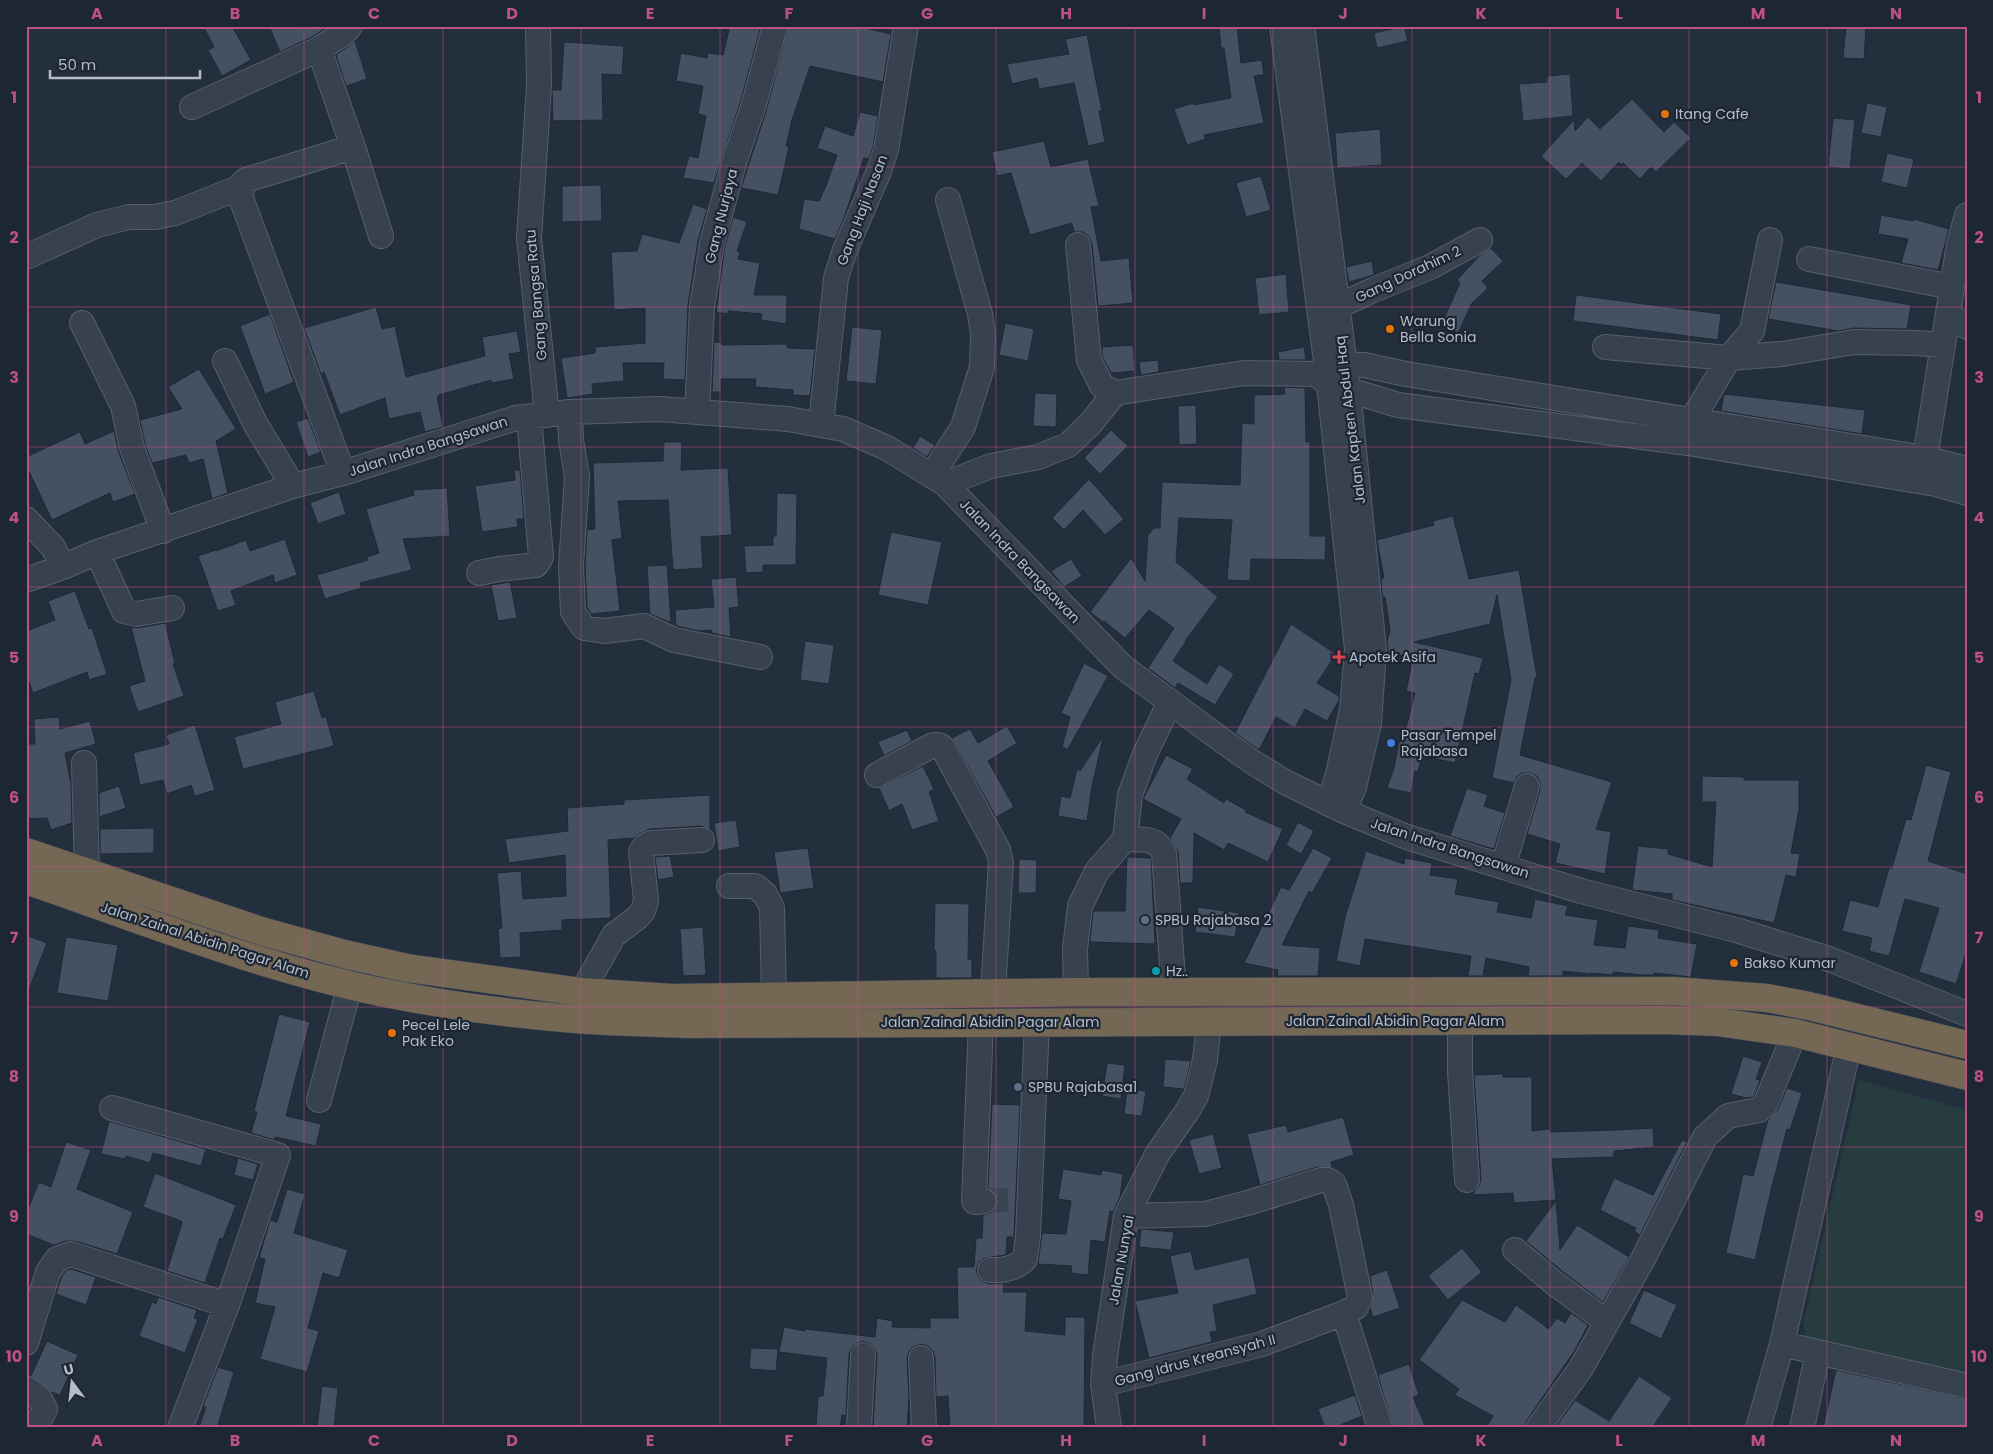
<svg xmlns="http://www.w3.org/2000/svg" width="1993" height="1454" font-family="Poppins,sans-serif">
<rect width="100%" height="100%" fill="#242f3e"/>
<path fill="#263c3f" d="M1859,1080L1967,1110V1380L1806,1342L1803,1324Z"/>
<path fill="#455162" stroke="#1f2835" d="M203,26H232L251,60L222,76L208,50L214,47Z
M269,26H327V27L312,37L280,52Z
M730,26H761L741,100L714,183L683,178L689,156L698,158L706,116L698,114L703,86L676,81L681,53L707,58L708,53L723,55Z
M788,26H856L891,34L883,82L810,66L792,120L786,146L789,147L778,195L741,188L767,108Z
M1219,26H1237L1241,63L1262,60L1264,75L1254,76L1264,123L1204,135L1206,139L1187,145L1174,109L1193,103L1194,105L1231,98L1224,48H1221Z
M1404,26L1408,41L1377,48L1374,33Z
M1846,26H1866L1864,59L1843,58Z
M1087,35L1102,111H1099L1105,142L1088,146L1074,83L1039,89L1037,78L1012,84L1007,64L1069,54L1065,39Z
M355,41L367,79L346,86L336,55Z
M564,42L624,46L622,75L602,74L603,120L553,121L552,90H561Z
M1570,74L1573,116L1523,121L1519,84L1547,82V76Z
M1632,99L1664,132L1674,122L1691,138L1656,172L1651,167L1640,179L1623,163L1621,165L1619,162L1601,181L1582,163L1566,179L1541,156L1574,120L1575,131L1588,117L1600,129Z
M1867,103L1887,107L1881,137L1861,133Z
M860,112L878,116L873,147L869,159L864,158L844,218L835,239L799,229L804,199L819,201L826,186L837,155L817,148L825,126L853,136Z
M1833,118L1855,120L1850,169L1828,167Z
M1380,129L1382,165L1337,168L1335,133Z
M1044,141L1051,167L1088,159L1099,206L1091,207L1101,261L1129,258L1133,303L1098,306L1092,244L1089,237L1083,232H1074L1072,223L1030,235L1011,173L997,176L992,152Z
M1887,153L1914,159L1907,188L1881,182Z
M1261,176L1271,210L1246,217L1236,183Z
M601,185L602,221L562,222V186Z
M693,204L707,209L698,241L688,305L685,380L663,379L664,363H623L624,381L592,384L593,394L567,398L561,358L595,353V347L645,343V308L614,310L611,252L637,251L642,234L679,243Z
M1881,215L1913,221L1914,219L1949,229L1938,270L1901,263L1908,239L1878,234Z
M733,217L747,222L737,251H740L738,259L760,263L754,295H787L786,324L761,320L762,314L728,311V314L716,312L725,246Z
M1491,248L1503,261L1482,281L1488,288L1472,303L1458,333L1441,325L1460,283L1457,280L1480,255Z
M1372,261L1374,275L1349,282L1346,267Z
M1286,274L1289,312L1259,315L1255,278Z
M1776,282L1911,305L1907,329L1854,328L1838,331L1768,319Z
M1576,295L1721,314L1718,340L1573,321Z
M376,307L382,329L395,326L406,377L485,356L482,337L517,331L521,352L509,354L514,379L491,383V380L439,395L437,397L443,427L425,432L420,412L389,419L385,398L340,415L324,372L321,374L304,328Z
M270,314L294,382L265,394L240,326Z
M1005,323L1034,329L1028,361L999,355Z
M852,327L882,330L876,384L846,381Z
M714,342L723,343L722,345L786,344L788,348L815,349L810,396L793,395V390L755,387L756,379H721V392H712Z
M1133,345L1135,371L1111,373L1102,356V347Z
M1304,347L1306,360H1279L1278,352Z
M1158,360L1159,372L1141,375L1139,362Z
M199,369L236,429L216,441L228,493L212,499L203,459L189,463L186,455L152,463L145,444L140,420L182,409L168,387Z
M1284,387L1305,388L1306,442H1310V536H1326L1325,560L1251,559L1250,581L1227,580L1232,520L1179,518L1176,562L1218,597L1185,641H1186L1173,661L1207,684L1219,664L1234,674L1215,705L1178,683L1175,688L1148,668L1174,628L1149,610L1125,638L1104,621L1103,622L1090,612L1131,558L1145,581L1148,535L1154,528H1160L1162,482L1240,485L1242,423L1254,424V395L1285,394Z
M1035,393L1057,394L1056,427L1033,426Z
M1724,394L1865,410L1862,434L1721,411Z
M1196,405L1197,444L1179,445L1178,406Z
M308,418L321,452L308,457L296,422Z
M1111,430L1128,446L1100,474L1084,458Z
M114,431L119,453L135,494L113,502L110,493L52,520L26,465V457L80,432L85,444Z
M920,436L935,445L927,457L913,448Z
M664,442H682L681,470L728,468L732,535L701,537L703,568L673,570L668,500L618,501L622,538L612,540L620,611L591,614L587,607L585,566L587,530L595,529L593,463L663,461Z
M514,470H520L524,519H517L518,527L482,532L475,486L515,480Z
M1089,479L1124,519L1105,535L1083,510L1064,530L1052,518Z
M447,488L450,536L403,539L412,570L360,583L361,588L325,599L317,575L368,560L367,557L379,553L366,509L414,495L413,490Z
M339,492L346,514L318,524L310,503Z
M777,493L797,494L796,565H763V572L746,573L744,546L773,545V536H776Z
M1453,516L1469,579L1519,570L1537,677L1535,678L1520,755L1612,782L1596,829L1611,832L1605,874L1555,863L1560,844L1527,834L1540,790V782L1537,776L1530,773H1523L1517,776L1514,783L1492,778L1511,680L1497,595L1490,624L1414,642L1483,658L1479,674L1475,673L1455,763L1422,756L1418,772L1415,771L1411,793L1387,788L1394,768L1402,727L1406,728L1415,693L1406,691L1413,658L1388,652L1387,642L1390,630L1385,597H1383L1382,594L1381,579L1384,578L1377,540L1434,525L1433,521Z
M891,532L942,542L928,605L878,595Z
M285,539L297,575L275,583L273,575L231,591L236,605L218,611L198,556L216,550V551L246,540L250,551Z
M1071,559L1082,576L1064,587L1051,571Z
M667,565L671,622H669L650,614L647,566Z
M736,577L739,607L729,608L731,637L712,633L711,630L699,631L676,626L675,610L714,607L711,579Z
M510,582L517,618L498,621L491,585Z
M75,591L89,629L92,628L107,674L89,680L87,672L33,693L26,674V631L55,620L48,601Z
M165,623L175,663L173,664L184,696L138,712L129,686L145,681L131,627L138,628Z
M1291,624L1336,654L1317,683L1339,696V700L1327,721L1305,709L1295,728L1276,717L1259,750L1235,733Z
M805,641L834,645L829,684L800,680Z
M1084,663L1108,676L1068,749L1062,747L1070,717L1061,713Z
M314,691L322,718L326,716L334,746L243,769L234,737L281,724L275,702Z
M59,717L60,729L90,721L96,744L65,753L71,784L72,823L51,830L47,818L26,819V744H35L34,719Z
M195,725L215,790L195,796L191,785L167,794L163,780L140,785L133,753L169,744L166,735Z
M1007,726L1017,743L988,761L1014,807L996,817L952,738L970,729L978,743Z
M907,730L912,741L884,756L878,742Z
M1102,738H1103L1092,786L1087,821L1058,816L1061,796L1070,798L1077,769L1080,771Z
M1166,755L1193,769L1187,779L1224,803L1226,799L1246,810L1245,812L1283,829L1268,862L1228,843L1224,850L1194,833L1193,883H1180L1178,852L1170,838L1181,819L1143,799Z
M1926,765L1951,772L1928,861L1967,874V950L1956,984L1919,972L1939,908L1905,899L1889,956L1869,951L1872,938L1842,931L1850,900L1878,907L1889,868H1892L1906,819L1911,820Z
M923,766L934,789L929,792L939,821L912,830L902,804L889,811L879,788Z
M1702,776L1744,777V780H1799V809L1791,853L1800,854L1796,877L1786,875L1774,923L1672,900V894L1632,890L1638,846L1668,849V854L1712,867L1716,802H1702Z
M119,786L126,808L99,817V793Z
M1467,788L1488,795L1484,806L1505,813L1494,849L1450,836Z
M710,795V830L701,826L650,829L639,834L634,838L608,840L611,918L562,920V930L520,933L521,957L500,958L498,929L502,928L497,873L521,871L523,899L566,896L565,855L509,863L505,839L568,831L567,808L624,804V800Z
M736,820L740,847L718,851L714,823Z
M1298,822L1314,831L1301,854L1286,845Z
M154,828V853L100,854V829Z
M808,848L814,888L780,893L774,852Z
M1313,848L1332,858L1312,893L1309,891L1282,945L1320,948L1318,976H1277L1278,970L1244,963L1281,887L1289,890Z
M1366,851L1404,864L1405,858L1432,863L1430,875L1458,879L1455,894L1499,902L1497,912L1531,918L1535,899L1568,906L1565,915L1598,920L1594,945L1625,948L1628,926L1659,930L1658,938L1697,944L1691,977L1654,973V975H1642L1613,972V975L1590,973V974L1563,971V976H1528L1529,967L1486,958L1483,976H1468L1471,956L1365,939L1360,966L1336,961L1345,917Z
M670,856L674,877L658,880L655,857Z
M1127,857L1151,858L1155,944L1090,942L1093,911H1125Z
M1019,859L1037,860L1036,893H1018Z
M935,903L969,904L968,959H972V978H936V951H934Z
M1198,907L1239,913L1235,937L1195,932Z
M703,927L706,975L683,976L680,929Z
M26,935L47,943L28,992H26Z
M66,937L118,945L108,1001L57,993Z
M279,1014L310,1022L286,1116L321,1124L316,1146L275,1137V1140L251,1133L257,1112L254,1111Z
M1743,1056L1762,1062L1756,1079L1760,1080L1754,1097L1746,1098L1731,1094Z
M1165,1059L1191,1061L1184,1089L1163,1087Z
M1107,1063L1125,1065L1121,1099L1102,1096Z
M1503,1074V1077H1532V1131L1550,1129V1132L1617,1130L1653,1128L1654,1147L1614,1151V1157L1552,1159L1556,1200L1514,1203L1513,1193L1474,1195V1192L1479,1186L1481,1179L1474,1075Z
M1787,1088L1802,1093L1790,1130L1787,1129L1772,1186L1755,1260L1726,1253L1743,1174L1753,1176L1768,1120L1777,1111Z
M1127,1089L1146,1091L1142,1116L1124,1114Z
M992,1104L1020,1105L1014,1235V1237H1007L1006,1255L984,1258L979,1262L976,1269L978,1276L982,1281L989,1284L1004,1283L1003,1292H1027L1025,1331L1065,1335V1317H1085L1084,1428H950L948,1396L936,1397L935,1357L933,1351L928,1346L921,1344L913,1347L909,1351L907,1358L909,1397L907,1428H873L877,1355L875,1349L871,1344L863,1341L857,1343L852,1347L849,1354L846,1416L842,1415L840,1428H816L818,1396H823L827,1358L779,1352L784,1327L805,1331V1329L875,1337L877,1318L893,1321L892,1327L930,1328V1318H958L957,1267H974L976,1238H982L983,1215L992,1212L997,1206L998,1199L995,1193L988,1188Z
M1343,1117L1354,1155L1331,1162L1332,1168L1317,1167L1260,1185L1247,1134L1286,1125L1288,1132Z
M109,1121L206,1149L201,1166L153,1153L150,1163L126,1156L125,1159L101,1154Z
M1213,1134L1222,1168L1199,1174L1189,1140Z
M1682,1140L1687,1142L1640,1235L1634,1231L1636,1228L1600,1210L1614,1178L1653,1195Z
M66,1142L91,1150L77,1189L133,1212L117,1254L75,1241H66L54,1245L26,1234V1214L39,1182L51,1187Z
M238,1158L258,1164L253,1180L234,1175Z
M1063,1169L1101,1175L1102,1170L1123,1174L1120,1197L1113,1212L1110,1211L1105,1242L1091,1240L1088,1275L1071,1273L1072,1266L1038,1264L1042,1233L1066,1234L1071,1201L1058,1199Z
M155,1173L236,1205L223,1239L220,1238L205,1283L167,1271L182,1223L181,1221L143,1207Z
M287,1189L305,1194L294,1233L348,1250L339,1278L323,1273L308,1328L319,1331L307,1372L260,1359L275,1307L255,1303L265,1259L259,1258L270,1220L277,1222Z
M1556,1201L1560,1250L1577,1225L1629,1257L1603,1302L1562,1271L1526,1241Z
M1141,1229L1174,1232L1171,1250L1139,1247Z
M1462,1248L1482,1272L1448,1300L1428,1276Z
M1191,1251L1195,1270L1249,1257L1257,1294L1213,1305L1217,1331L1210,1332L1212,1342L1149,1358L1135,1301L1178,1293L1170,1256Z
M71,1269L96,1277L86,1305L56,1294L61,1278L66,1270Z
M1387,1270L1400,1308L1373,1317L1370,1308L1373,1294L1370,1276Z
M1644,1290L1677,1305L1661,1339L1629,1323Z
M158,1297L197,1310L194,1318L198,1319L185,1353L139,1336L152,1302L156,1304Z
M1462,1300L1505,1322L1516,1305L1549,1329L1557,1318L1565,1323L1571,1313L1588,1325L1575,1350L1527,1420L1524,1428H1486L1493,1416L1455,1395L1459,1389L1419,1360Z
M47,1341L78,1355L60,1395L51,1392L31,1376Z
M751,1348L778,1349L776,1371L749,1369Z
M1409,1364L1419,1395L1413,1397L1426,1428H1393L1378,1375Z
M218,1367L234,1372L217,1428H199L206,1407L203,1406Z
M1836,1370L1967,1399V1428H1823Z
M1639,1376L1672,1398L1652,1428H1555L1575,1400L1609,1421Z
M322,1386L338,1388L334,1428H317Z
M1355,1395L1362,1416L1333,1428H1325L1318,1409Z"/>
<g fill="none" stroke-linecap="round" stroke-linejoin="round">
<path stroke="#3a4453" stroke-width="24" stroke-dasharray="24 12" stroke-linecap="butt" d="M984,1201L1017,1199"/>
<g stroke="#565f6c" stroke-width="26">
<path id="minor" d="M538,26L539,85L529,238L547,415
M1282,26L1329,384L1357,649L1352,710L1338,774L1329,804
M1302,26L1348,390L1374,650L1369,723L1354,787L1344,811
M319,49L353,147L246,180L242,184L241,198L343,473
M192,107L319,49L344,33L350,26
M353,147L381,236
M1078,245L1089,360L1102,386L1115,393
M26,257L97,225L129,217H155L175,213L241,187
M1809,259L1952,287
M1337,307L1373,290L1430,267L1480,240
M1948,314L1967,327
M82,323L123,406L132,448L163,531
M1605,347L1729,358L1752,331L1770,240
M225,361L256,425L293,486
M1328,363L1364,365L1406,374L1925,458L1967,469
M570,412L571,440L577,477L571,566L573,612L584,628L604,631L644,626L674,640L760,657
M697,412L702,307L712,243L734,163L754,104L775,26
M821,425L836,278L845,250L879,171L886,150L906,26
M1689,434L1692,420L1729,358L1782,354L1854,342L1916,343L1943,345
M1925,458L1959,244L1967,215
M932,475L963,427L982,367L983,334L980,314L948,200
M945,484L991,466L1038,457L1068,445L1090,424L1115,393L1244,373L1316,374L1329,384L1398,405L1688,443L1936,484L1967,493
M26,519L53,547L63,567
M97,552L124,611L136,614L172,608
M479,573L499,569L536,565L541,557L529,417
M26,580L63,567L97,552L293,486L343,473L516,418L570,412L659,409L788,419L843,429L887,448L945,484L1123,667L1223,741L1254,763L1285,782L1344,811L1407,837L1581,891L1736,930L1829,959L1967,1014
M84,763L87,873
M877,775L933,745H939L943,748L998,850L1001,862L993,992
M1125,839C1141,840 1156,836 1164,853L1174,992
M1503,867L1527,786
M729,886H755L765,894L772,908L774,997
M1076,992L1075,949L1080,906L1097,871L1125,839L1130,795L1145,754L1170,702
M579,1007L582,992L614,935L638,917L643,911L646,900L641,852L645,846L651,843L702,840
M1460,1021V1071L1467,1180
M981,1022L974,1201L975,1202L984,1201
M1849,1046L1782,1344L1967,1386
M319,1100L350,985
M112,1108L278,1155L227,1305L180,1428
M1515,1250L1553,1282L1607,1322
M990,1270C1003,1271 1016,1268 1025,1259L1028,1236L1037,1022
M1344,1313L1380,1428
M26,1343L48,1272L57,1259L71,1254L227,1305
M921,1358L924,1428
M1103,1384L1262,1344L1344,1313L1356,1307L1360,1297L1341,1205L1334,1184L1328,1180H1321L1251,1202L1205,1214L1126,1216
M26,1388L40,1399L45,1409L36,1428
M859,1428L863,1355
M1109,1428L1103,1384L1105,1356L1126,1216L1158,1153L1188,1110L1196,1096L1205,1060L1209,1021
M1538,1428L1581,1368L1643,1259L1705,1137L1728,1116L1759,1110L1765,1105L1795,1033
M1758,1428L1782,1344
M1802,1428L1818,1352"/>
</g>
<g stroke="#434c59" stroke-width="29">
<path id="highway" d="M26,852L261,931L344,954L407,968L582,992L672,998L1076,992L1674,991L1767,998L1809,1006L1967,1045
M26,880C143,920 259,967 380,992C444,1005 510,1014 575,1019C611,1022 648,1022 685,1024L1664,1020L1717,1022L1795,1033L1967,1076"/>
</g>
<use href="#minor" stroke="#38414e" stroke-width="24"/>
<use href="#highway" stroke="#746855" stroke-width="28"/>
</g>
<path fill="none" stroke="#bd5182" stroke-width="1" stroke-opacity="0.55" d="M166,26V1428M304,26V1428M443,26V1428M581,26V1428M720,26V1428M858,26V1428M996,26V1428M1135,26V1428M1273,26V1428M1412,26V1428M1550,26V1428M1689,26V1428M1827,26V1428M26,167H1967M26,307H1967M26,447H1967M26,587H1967M26,727H1967M26,867H1967M26,1007H1967M26,1147H1967M26,1287H1967"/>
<g fill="#e8710a" stroke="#1d2633" stroke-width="2">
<circle cx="1665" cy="114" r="5"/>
<circle cx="1390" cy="329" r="5"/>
<circle cx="1734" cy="963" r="5"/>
<circle cx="392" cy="1033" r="5"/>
</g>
<path fill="#e0444e" stroke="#1d2633" stroke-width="2" d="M1336.5 649.5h5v5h5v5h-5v5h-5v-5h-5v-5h5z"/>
<circle fill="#3f7fe0" stroke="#1d2633" stroke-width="2" cx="1391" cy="743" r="5"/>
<g fill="#5c6f8a" stroke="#1d2633" stroke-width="2">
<circle cx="1145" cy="920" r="5"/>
<circle cx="1018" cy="1087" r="5"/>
</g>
<circle fill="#0f9aa8" stroke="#1d2633" stroke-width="2" cx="1156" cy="971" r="5"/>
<g text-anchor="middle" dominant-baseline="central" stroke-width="4.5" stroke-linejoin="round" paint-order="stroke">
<g font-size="14" fill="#b4bcc9" stroke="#1d2633" text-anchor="start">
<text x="1675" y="114">Itang Cafe</text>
<text x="1400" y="321">Warung<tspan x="1400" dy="16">Bella Sonia</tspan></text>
<text x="1349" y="657">Apotek Asifa</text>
<text x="1401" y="735">Pasar Tempel<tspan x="1401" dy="16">Rajabasa</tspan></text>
<text x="1155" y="920">SPBU Rajabasa 2</text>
<text x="1744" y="963">Bakso Kumar</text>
<text x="1166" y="971">Hz..</text>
<text x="402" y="1025">Pecel Lele<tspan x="402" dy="16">Pak Eko</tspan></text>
<text x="1028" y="1087">SPBU Rajabasa1</text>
</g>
<g font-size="14" fill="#b4bcc9" stroke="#1d2633">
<text transform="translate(862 210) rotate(-69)">Gang Haji Nasan</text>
<text transform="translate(721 216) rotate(-76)">Gang Nurjaya</text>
<text transform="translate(1408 274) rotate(-25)">Gang Dorahim 2</text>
<text transform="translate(536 295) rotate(-95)">Gang Bangsa Ratu</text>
<text transform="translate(1350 420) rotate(-97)">Jalan Kapten Abdul Haq</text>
<text transform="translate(428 446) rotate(-18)">Jalan Indra Bangsawan</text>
<text transform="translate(1020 561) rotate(46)">Jalan Indra Bangsawan</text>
<text transform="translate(1450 848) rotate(18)">Jalan Indra Bangsawan</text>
<text transform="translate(205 940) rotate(18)">Jalan Zainal Abidin Pagar Alam</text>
<text x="1395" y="1021">Jalan Zainal Abidin Pagar Alam</text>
<text x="990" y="1022">Jalan Zainal Abidin Pagar Alam</text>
<text transform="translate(1121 1260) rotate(-80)">Jalan Nunyai</text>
<text transform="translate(1195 1360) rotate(-15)">Gang Idrus Kreansyah II</text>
</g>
</g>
<rect width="1993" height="1454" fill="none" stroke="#1d2633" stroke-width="55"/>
<g transform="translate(72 1382) rotate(345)" stroke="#1d2633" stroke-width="4" paint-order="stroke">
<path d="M0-4L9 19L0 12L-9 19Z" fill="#b4bcc9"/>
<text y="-8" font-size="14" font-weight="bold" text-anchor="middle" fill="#b4bcc9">U</text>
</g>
<path d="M50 70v8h150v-8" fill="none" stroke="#b4bcc9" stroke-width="2.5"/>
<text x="58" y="70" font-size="15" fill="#b4bcc9" stroke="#1d2633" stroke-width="4" paint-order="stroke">50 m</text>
<rect x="28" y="28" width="1938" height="1398" fill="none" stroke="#bd5182" stroke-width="2"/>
<g font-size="16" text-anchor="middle" font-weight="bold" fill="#bd5182">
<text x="97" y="19">A</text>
<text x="235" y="19">B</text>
<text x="374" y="19">C</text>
<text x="512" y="19">D</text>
<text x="650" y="19">E</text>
<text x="789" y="19">F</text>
<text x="927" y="19">G</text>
<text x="1066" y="19">H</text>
<text x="1204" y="19">I</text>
<text x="1343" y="19">J</text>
<text x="1481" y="19">K</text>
<text x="1619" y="19">L</text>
<text x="1758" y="19">M</text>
<text x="1896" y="19">N</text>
<text x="14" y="103">1</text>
<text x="1979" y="103">1</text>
<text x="14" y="243">2</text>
<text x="1979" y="243">2</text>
<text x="14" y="383">3</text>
<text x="1979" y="383">3</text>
<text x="14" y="523">4</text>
<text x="1979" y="523">4</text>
<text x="14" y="663">5</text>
<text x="1979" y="663">5</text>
<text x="14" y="803">6</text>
<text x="1979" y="803">6</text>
<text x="14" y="943">7</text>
<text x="1979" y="943">7</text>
<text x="14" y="1082">8</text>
<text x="1979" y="1082">8</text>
<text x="14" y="1222">9</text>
<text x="1979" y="1222">9</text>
<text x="14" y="1362">10</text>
<text x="1979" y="1362">10</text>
<text x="97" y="1446">A</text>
<text x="235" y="1446">B</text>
<text x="374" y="1446">C</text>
<text x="512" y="1446">D</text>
<text x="650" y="1446">E</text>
<text x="789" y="1446">F</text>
<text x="927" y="1446">G</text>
<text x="1066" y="1446">H</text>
<text x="1204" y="1446">I</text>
<text x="1343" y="1446">J</text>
<text x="1481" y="1446">K</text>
<text x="1619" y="1446">L</text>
<text x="1758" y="1446">M</text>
<text x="1896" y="1446">N</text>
</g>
</svg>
